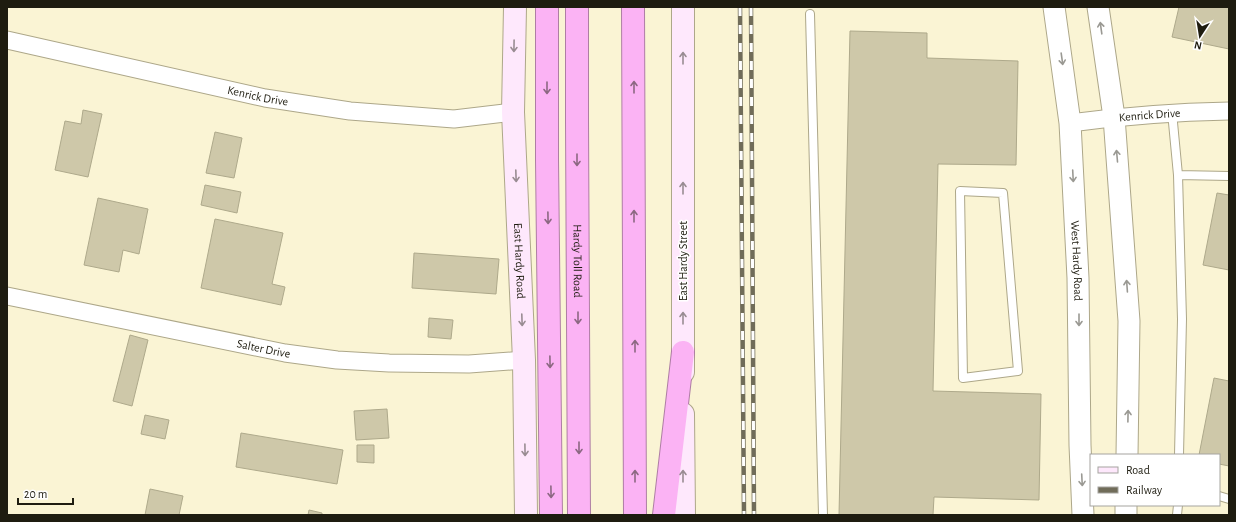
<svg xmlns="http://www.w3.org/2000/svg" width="1236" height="522" font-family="'Alegreya Sans',sans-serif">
<rect width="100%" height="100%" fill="#faf4d4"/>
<path fill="#cec8a9" stroke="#aea98b" d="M1179,7H1229V49L1172,37Z
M850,31L927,33V58L1018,61L1016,165L938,164L933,391L1041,394L1039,500L934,497L933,515H839Z
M83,110L102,114L88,177L55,170L65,121L81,124Z
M215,132L242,138L234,178L206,173Z
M205,185L241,192L237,213L201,205Z
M1217,193L1229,195V270L1203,265Z
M98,198L148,209L139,254L123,250L119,272L84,265Z
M215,219L283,233L272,284L285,287L281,305L201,288Z
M414,253L499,259L496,294L412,288Z
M429,318L453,320L451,339L428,337Z
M130,335L148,340L132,406L113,401Z
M1214,378L1229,381V466L1219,464V455H1199Z
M387,409L389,438L356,440L354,411Z
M145,415L169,420L165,439L141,434Z
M241,433L343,450L337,484L236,467Z
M357,445H374V463L357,462Z
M150,489L183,496L179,515H145Z
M309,510L322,513V515H308Z"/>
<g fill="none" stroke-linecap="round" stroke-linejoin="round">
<g stroke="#ada789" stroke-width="10">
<path id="service" d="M810,14L823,515
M1172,112L1178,175L1182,319L1179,455
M1178,175L1229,176
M960,191L1003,193L1018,371L963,378Z
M1219,496L1229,499
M1177,515L1178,505"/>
</g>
<g stroke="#ada789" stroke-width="19">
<g id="minor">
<path id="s1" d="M7,40L265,98L350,111L454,119L513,112"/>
<path id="s2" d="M1070,123C1123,116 1176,112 1229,111"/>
<path id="s3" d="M7,296L285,353L337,360L389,363L469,364L524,360"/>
</g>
</g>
<g stroke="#ada789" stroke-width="23">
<g id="tertiary">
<path id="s4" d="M1054,7L1070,123L1078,278L1080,445L1083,515"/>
<path d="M1098,7L1114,117L1129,321L1127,455"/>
<path d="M1126,515V505"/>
</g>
</g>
<g stroke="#ada789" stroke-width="24">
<g id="secondary">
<path id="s5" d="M515,7L513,112L524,360L526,515"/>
<path d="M683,7V372"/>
<path d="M683,414L684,515"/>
</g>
</g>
<g stroke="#ae7ea4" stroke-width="24">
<g id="motorway">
<path d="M547,7V160L551,515"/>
<path id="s6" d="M577,7V121L579,515"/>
<path d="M633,7L635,515"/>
<path d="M664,515L683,352"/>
</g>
</g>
<use href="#service" stroke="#fff" stroke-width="8"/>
<use href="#minor" stroke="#fff" stroke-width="17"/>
<use href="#tertiary" stroke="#fff" stroke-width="21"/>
<use href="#secondary" stroke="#fee8fc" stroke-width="22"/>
<use href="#motorway" stroke="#fbb3f4" stroke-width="22"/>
<g stroke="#706c59" stroke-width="4.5">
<path id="rail" d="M740,7L744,515
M751,7L754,515"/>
</g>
<use href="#rail" stroke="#fff" stroke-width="3" stroke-dasharray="9" stroke-linecap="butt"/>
</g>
<defs><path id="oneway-shaft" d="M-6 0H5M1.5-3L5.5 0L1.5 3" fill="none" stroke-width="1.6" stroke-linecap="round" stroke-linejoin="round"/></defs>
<g stroke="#9a9993">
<use href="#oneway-shaft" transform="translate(1101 28) rotate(-98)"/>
<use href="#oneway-shaft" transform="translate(1062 59) rotate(82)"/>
<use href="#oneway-shaft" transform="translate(1117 156) rotate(-95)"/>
<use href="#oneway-shaft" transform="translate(1073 176) rotate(87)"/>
<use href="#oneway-shaft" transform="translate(1127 286) rotate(-94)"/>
<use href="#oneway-shaft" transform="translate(1079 320) rotate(90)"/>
<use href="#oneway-shaft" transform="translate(1128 416) rotate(-89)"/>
<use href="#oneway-shaft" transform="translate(1082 480) rotate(87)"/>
</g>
<g stroke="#998c92">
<use href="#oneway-shaft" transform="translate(514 46) rotate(91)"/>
<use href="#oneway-shaft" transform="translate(683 58) rotate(-90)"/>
<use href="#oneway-shaft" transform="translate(516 176) rotate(88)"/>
<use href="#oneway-shaft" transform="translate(683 188) rotate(-90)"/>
<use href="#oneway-shaft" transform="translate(683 318) rotate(-90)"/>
<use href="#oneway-shaft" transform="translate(522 320) rotate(88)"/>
<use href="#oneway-shaft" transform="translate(525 450) rotate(89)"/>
<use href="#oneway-shaft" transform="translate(683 476) rotate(-90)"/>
</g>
<g stroke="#8c6882">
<use href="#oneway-shaft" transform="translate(634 87) rotate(-90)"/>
<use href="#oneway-shaft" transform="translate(547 88) rotate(90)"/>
<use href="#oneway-shaft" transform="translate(577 160) rotate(90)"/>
<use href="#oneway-shaft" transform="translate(634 216) rotate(-90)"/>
<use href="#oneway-shaft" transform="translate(548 218) rotate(89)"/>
<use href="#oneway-shaft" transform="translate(578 318) rotate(90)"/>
<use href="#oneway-shaft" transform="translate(635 346) rotate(-90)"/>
<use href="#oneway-shaft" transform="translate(550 362) rotate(89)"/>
<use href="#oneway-shaft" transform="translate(579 448) rotate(90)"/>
<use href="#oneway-shaft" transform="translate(635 476) rotate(-90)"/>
<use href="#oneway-shaft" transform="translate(551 492) rotate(89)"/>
</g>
<g text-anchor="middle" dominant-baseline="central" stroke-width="3" stroke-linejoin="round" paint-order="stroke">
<g font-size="12" fill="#1e1c10" stroke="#fff">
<text stroke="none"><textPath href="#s1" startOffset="257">Kenrick Drive</textPath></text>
<text stroke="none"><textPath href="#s2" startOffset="80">Kenrick Drive</textPath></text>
<text stroke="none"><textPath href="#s4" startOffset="255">West Hardy Road</textPath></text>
<text stroke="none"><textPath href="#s5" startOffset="254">East Hardy Road</textPath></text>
<text stroke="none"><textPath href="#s6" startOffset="254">Hardy Toll Road</textPath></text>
<text transform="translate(683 261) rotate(-90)">East Hardy Street</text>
<text stroke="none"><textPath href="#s3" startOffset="262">Salter Drive</textPath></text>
</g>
</g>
<rect width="1236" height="522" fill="none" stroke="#1e1c10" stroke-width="16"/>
<rect x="1090" y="454" width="130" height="52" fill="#ffffff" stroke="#a5a49f"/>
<rect x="1098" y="467" width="20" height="6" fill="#fee8fc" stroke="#a5a49f"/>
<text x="1126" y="474" font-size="12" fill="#1e1c10">Road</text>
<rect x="1098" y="487" width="20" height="6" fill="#706c59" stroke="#a5a49f"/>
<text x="1126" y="494" font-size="12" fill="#1e1c10">Railway</text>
<g transform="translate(1200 36) rotate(192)" stroke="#ffffff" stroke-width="3" paint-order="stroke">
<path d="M0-3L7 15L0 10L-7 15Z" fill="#1e1c10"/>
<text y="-6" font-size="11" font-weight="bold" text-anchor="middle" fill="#1e1c10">N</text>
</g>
<path d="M18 498v6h55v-6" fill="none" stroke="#1e1c10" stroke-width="2"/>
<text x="24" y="498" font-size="12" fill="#1e1c10" stroke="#ffffff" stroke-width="3" paint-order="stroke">20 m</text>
</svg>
